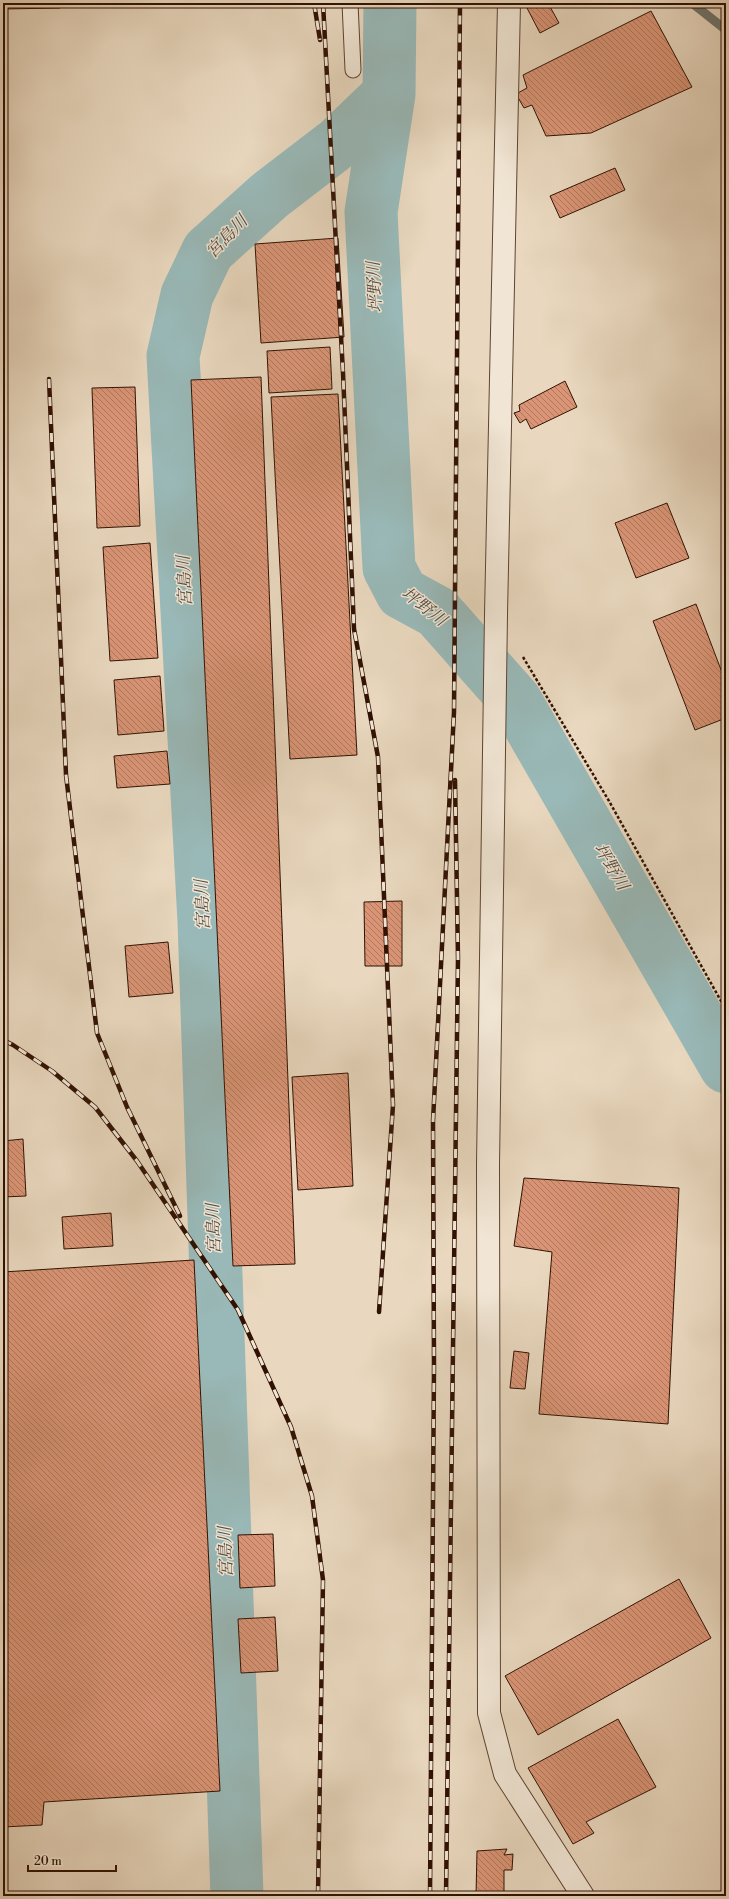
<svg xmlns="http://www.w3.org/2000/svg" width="729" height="1899" font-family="'Libre Bodoni','Noto Serif JP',serif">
<defs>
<pattern id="building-back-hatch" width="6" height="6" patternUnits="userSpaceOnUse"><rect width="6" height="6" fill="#da9576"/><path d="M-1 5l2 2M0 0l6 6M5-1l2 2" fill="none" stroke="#b1785f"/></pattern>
</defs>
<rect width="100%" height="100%" fill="#e9d8bf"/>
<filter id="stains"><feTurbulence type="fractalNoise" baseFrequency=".005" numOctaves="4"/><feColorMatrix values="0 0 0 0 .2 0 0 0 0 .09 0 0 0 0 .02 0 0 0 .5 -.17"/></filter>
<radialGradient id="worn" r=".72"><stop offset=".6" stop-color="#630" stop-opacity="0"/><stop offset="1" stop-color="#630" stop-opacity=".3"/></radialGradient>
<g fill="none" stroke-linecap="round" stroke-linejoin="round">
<path stroke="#6f766f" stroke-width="9" d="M692,3L726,30"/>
<path stroke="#99b9b8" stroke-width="53" d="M390,3L389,94L371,212L389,568L402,593L437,612L515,700L726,1067
M237,1896L204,921L173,356L187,295L208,251L269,196L338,143L389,94"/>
</g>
<path fill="url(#building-back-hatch)" stroke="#311102" d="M3,3H60V8L3,9Z
M538,3H548L559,23L540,33L527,8Z
M651,11L692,87L591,133L546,136L532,105L524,108L516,94L527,88L523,75Z
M615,168L625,190L560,218L550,196Z
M338,238L344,337L261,343L255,244Z
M330,347L332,389L269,393L267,351Z
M261,377L295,1264L233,1266L191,380Z
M565,381L577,407L531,429L526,419L520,423L514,413L520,411L519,405Z
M135,387L140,526L97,528L92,388Z
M338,394L357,755L290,759L271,397Z
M667,503L689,558L636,578L615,523Z
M150,543L158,658L110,661L103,547Z
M696,604L726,683V718L695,730L653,621Z
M160,676L164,731L118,735L114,680Z
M3,697L7,758L3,759Z
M167,751L170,784L117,788L114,756Z
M402,901V966H365L364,902Z
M168,942L173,993L129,997L125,946Z
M348,1073L353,1186L298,1190L292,1077Z
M23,1139L26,1196L3,1197V1141Z
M524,1178L679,1188L668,1424L539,1414L552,1252L514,1246Z
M111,1213L113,1246L64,1249L62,1217Z
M194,1260L220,1791L44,1802L42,1825L3,1827V1272Z
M514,1351L529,1353L525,1389L510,1388Z
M273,1534L275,1586L240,1588L238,1535Z
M679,1579L711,1638L538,1735L505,1676Z
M275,1617L278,1671L241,1673L238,1619Z
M618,1719L656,1787L586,1822L594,1833L573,1844L528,1768Z
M507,1849L504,1855L513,1854L512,1870H504V1896H476L477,1851Z"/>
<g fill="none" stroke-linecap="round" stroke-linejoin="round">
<g stroke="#5f4331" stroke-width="17">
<path id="service" d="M350,3L353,70"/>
</g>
<g stroke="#5f4331" stroke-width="24">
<path id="tertiary" d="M509,3L496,614L488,1165L489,1713L505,1774L583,1896"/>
</g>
<path stroke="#311102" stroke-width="2.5" stroke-dasharray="3 2" stroke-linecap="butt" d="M523,657L609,801L726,1010"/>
<use href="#service" stroke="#f1e6d5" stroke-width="15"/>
<use href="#tertiary" stroke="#f1e6d5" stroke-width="22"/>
<g stroke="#311102" stroke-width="4.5">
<path id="rail" d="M314,3L320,40
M323,3L343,373L354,629L378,757L393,1105L379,1312
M49,379L66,775L97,1033L127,1107L180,1216
M3,1040L13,1045L52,1071L95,1107L137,1161L238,1310L291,1427L312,1496L323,1580L318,1896
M430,1896L434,1367L433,1121L454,712L460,3
M446,1896L458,958L455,780"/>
</g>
<use href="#rail" stroke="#f1e6d5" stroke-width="3" stroke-dasharray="9" stroke-linecap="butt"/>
</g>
<g text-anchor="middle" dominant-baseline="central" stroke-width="3" stroke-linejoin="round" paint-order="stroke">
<g font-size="17" font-style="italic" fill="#554c42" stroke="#f1e6d5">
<text transform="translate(227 237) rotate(-46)">宮島川</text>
<text transform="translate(375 287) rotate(-93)">坪野川</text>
<text transform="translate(185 581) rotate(-93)">宮島川</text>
<text transform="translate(424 607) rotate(38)">坪野川</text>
<text transform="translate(611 867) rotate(60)">坪野川</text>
<text transform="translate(203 905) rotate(-93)">宮島川</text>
<text transform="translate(214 1229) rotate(-92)">宮島川</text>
<text transform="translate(226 1552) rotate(-92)">宮島川</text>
</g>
</g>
<rect width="729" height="1899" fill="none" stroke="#e9d8bf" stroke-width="16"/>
<rect x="4" y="4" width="721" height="1891" fill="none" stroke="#311102" stroke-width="2"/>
<rect x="8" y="8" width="713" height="1883" fill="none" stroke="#311102"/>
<path d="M28 1865v6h88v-6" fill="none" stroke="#311102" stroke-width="2"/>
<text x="34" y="1865" font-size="12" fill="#311102" stroke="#f1e6d5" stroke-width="3" paint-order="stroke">20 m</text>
<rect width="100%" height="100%" filter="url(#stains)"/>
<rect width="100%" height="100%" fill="url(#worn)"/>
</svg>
